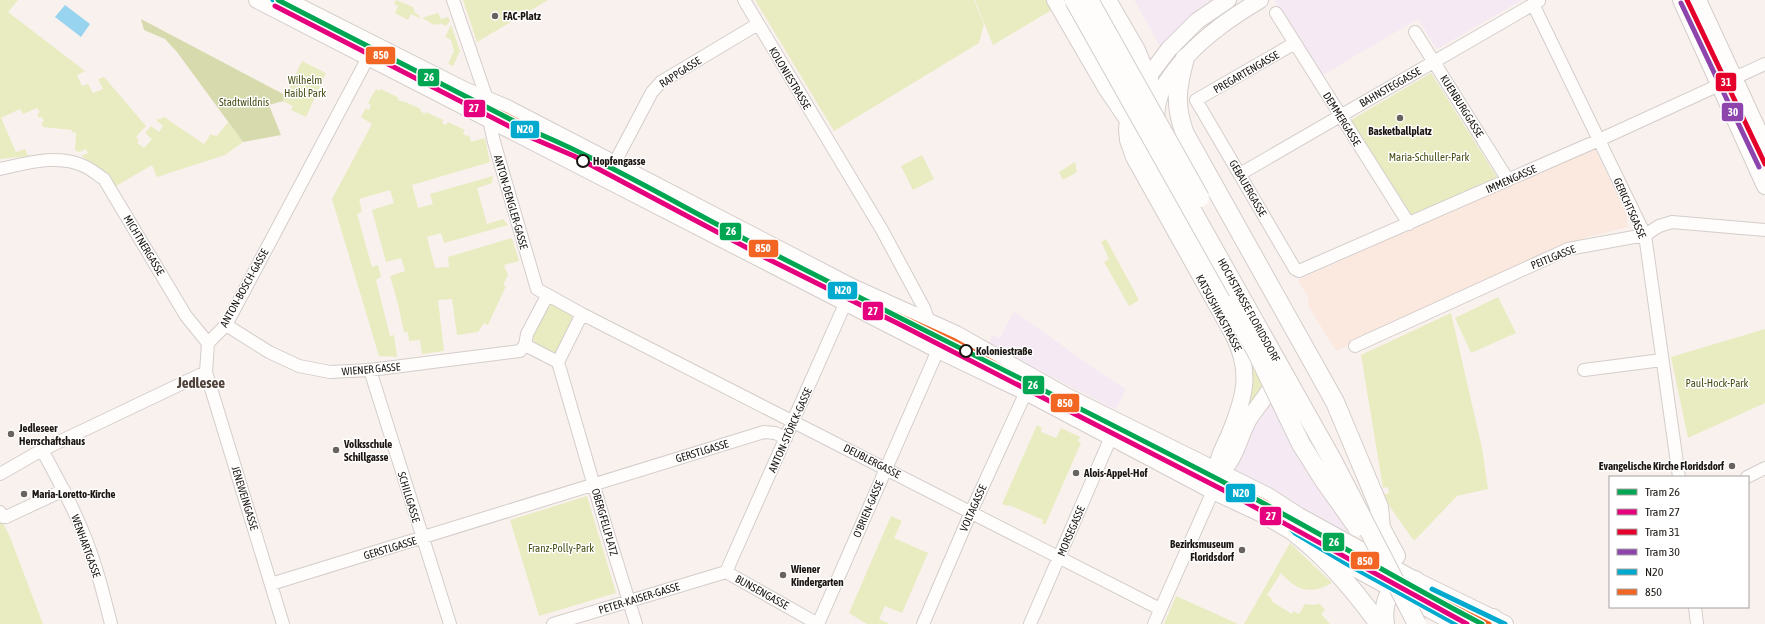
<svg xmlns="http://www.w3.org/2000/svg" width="1765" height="624" font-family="'Asap Condensed',sans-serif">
<rect width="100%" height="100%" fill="#f9f1ed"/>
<path fill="#f5eaf3" d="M1134,0H1221L1161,48Z
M1274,0H1522L1437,49L1418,19L1323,75Z
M1014,311L1098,371L1126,389L1116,410L988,344L993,335L1000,338Z
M1266,388L1352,531L1371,565L1224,478Z"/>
<path fill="#fbe9e0" d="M1594,147L1626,213L1628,227L1588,237L1565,245L1336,351L1309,307L1308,296L1298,280Z"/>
<path fill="#e8ecc0" d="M0,0H18L8,12L85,71L77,75L82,86L88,84L93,93L103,89L98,79L104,77L146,126L136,137L139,140L137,143L144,148L152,139L145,133L151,126L159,132L163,126L156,120L165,117L167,119L204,144L211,134L214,136L215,135L217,136L228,122L243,142L225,155L157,177L152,165L116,186L105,171L81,156L88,153L86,149L79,152L75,150L76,133L72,132V130L43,127L41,123L44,121L42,117L39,118L37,114L40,112L37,108L23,114L20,109L1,118L16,152L25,149L28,156L0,159Z
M396,0L413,7L415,13L420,16L419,18L411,14L408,20L395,13L398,6L394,4Z
M463,0H548L477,42Z
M755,0H974L984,24L979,43L834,131Z
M975,0H1050L1055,8L993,45Z
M438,13L441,19L448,17L450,21L446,26L440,23L439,25L433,24L432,25L431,23L422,18Z
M451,25L460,51L453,66L448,64L454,51L451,40L445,37Z
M302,61L326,73L306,117L291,110L293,106L283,101Z
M1431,73L1497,177L1412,216L1351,120Z
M376,89L380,91L381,89L399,98L398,100L403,102V101L421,109L420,111L425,114L426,112L443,120L442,123L446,125L448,122L465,130L463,133L466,136L469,135L471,142L485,138L490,162L412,185L418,208L433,204L430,194L493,176L492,183L477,188L487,224L503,219L508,225L444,243L441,233L427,237L435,268L449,267L448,257L512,238L519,261L504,265L508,275L503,285L506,286L488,325L484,323L478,332L457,335L452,299L438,300L444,351L422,354L420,340L409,341L408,332H404L398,304L390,276L405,271L401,258L386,262L372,210L394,203L390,190L359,199L362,212L357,214L372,267L378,265L381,277L376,280L390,336L394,335L397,357L379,356L332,199L372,124L361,117L366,108L369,110L371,105L368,103Z
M922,155L934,179L913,190L901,166Z
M1075,162L1077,172L1063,180L1059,172Z
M1106,239L1139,300L1129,306L1104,262L1109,259L1101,242Z
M1498,297L1516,333L1471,353L1455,318Z
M553,304L571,313L573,321L561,346L556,353C547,354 531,347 533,336C533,332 544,310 547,307C549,306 551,305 553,304Z
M1451,313L1482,448L1488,489L1457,496L1414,541L1390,507L1384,494L1389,493L1388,487L1383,488L1361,355Z
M1765,329V403L1688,438L1671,357Z
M1244,348L1266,386L1244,419Z
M1037,425L1042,428L1041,432L1056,438L1061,428L1080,437L1078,441L1081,443L1045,525L1042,523L1043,520L1009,505L1008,506L1002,504Z
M587,496L616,593L539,616L510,520Z
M891,516L902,521L894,538L928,553L902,613L885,606L879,619L890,624H867L849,613Z
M0,517L10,537L43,624H0Z
M1290,543L1332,583C1310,595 1297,591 1281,573L1267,595L1272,599L1271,601L1292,614L1293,611L1299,614L1305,604L1312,605L1320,604L1325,610L1321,614L1330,624H1244Z
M1176,596L1238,624H1164Z"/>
<path fill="#d6daac" d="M141,19L285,95L283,101L269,105L281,135L243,142L177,52L165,39L144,30Z"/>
<path fill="#98d3f0" d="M65,5L90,24L81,37L55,17Z"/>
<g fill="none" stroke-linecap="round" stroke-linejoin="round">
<g stroke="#d4cdca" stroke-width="14">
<path id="minor" d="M453,0L488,102L489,120L494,142L537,289L582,314L1160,609
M744,0L882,230L924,308L929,322
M1533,4L1645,235L1679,477
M1276,13L1409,224
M1415,32L1508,180
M1295,43L1196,100L1295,269L1299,271L1599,140L1765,64
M614,164L652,92L661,82L758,24
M0,169C27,163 60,153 86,167C92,170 98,175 104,179L186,316L208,343
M1240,174L1539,1
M226,325L269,352L299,366L330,372L370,370L520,351L525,345L527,334L547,296
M525,345L558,362
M1355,346L1568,249L1645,235L1659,226L1672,222L1765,230
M558,362L606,527L636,624
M558,362L582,314
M370,370L450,624
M1584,370L1662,360
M42,450C56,476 71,502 82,530C95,560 103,592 111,624
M0,474L42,450L206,372
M1747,477L1765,468
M0,512L3,517H6L64,490
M726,572L849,295
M726,572L818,624
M271,584L764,432L775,433L786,438
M1695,607L1697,624
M283,624L206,372L208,343L226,325L372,50
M553,624L726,572
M818,624L938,350
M923,624L971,512L1026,392
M1030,624L1111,437
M1154,624L1213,491"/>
</g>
<g stroke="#d4cdca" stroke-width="18">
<path id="major" d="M257,0L938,350L1026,392L1213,491L1260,513L1349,565L1456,624
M286,0L464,90L507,108L852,287L956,334L1068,397L1268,496L1299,516L1415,580L1505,624
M1055,0L1106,88L1127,119
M1108,0L1137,50L1151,84
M1681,0L1765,186
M1698,0L1765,145
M1157,126C1153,96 1167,79 1185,58C1207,34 1232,17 1260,0
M1220,473C1237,457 1238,439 1249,419C1258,405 1272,391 1277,375
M1218,480C1220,473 1218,466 1219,459C1221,451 1227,441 1230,433C1245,396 1252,372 1233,334L1134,157L1128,140L1127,130L1129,107L1133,97L1169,49L1197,21L1228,0"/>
</g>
<g stroke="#d4cdca" stroke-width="20">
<path id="highway" d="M1185,58C1177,88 1174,105 1185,134L1335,402L1379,507L1381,528L1396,556
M1149,76C1144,107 1139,128 1149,159L1230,305
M1295,533C1328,558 1355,591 1379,624
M1493,618L1495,624
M1385,624C1383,612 1385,593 1397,586C1402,584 1410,582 1415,580"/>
</g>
<use href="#minor" stroke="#fefdfc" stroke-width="12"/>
<use href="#major" stroke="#fefdfc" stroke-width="16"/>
<use href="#highway" stroke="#fefdfc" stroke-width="18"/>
<g stroke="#d4cdca" stroke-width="20" stroke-linecap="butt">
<path id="highway-bridge" d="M1074,0L1334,463L1417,624
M1089,0L1200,198
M1230,305L1256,351L1301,444L1323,479L1357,527"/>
</g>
<use href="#highway-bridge" stroke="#fefdfc" stroke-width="18"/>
<g stroke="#fff" stroke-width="8">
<path id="bus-1" d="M273,0L520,127L586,157L797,268L951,344L1239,492L1277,514L1295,533L1349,565L1456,624
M1432,589L1505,624"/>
</g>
<g stroke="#fff" stroke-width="8">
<path id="bus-2" d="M283,6L461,96L504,114L849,293L953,340L1065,403L1265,502C1336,548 1413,587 1489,624"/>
</g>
<use href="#bus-1" stroke="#00a9ce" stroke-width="5"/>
<use href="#bus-2" stroke="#f26522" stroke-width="5"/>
<g stroke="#fff" stroke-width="8">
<path id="tram-1" d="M278,0L535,132C617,167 694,214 774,254C927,332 1081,408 1233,487C1317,531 1398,580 1482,624"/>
</g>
<g stroke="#fff" stroke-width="8">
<path id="tram-2" d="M275,6L532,138L574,156L768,259L899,324L1231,494L1467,624"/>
</g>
<g stroke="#fff" stroke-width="8">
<path id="tram-3" d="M1687,0L1765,164"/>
</g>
<g stroke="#fff" stroke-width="8">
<path id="tram-4" d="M1681,3L1759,167"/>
</g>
<use href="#tram-1" stroke="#00a651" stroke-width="5"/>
<use href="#tram-2" stroke="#e5007d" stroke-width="5"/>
<use href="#tram-3" stroke="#e4002b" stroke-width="5"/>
<use href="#tram-4" stroke="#8e44ad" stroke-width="5"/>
</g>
<g fill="#69635f" stroke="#fff" stroke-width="1.5">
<circle cx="495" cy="16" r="4"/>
<circle cx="1400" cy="118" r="4"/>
<circle cx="11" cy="434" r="4"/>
<circle cx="336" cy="450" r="4"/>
<circle cx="1732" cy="466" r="4"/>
<circle cx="1076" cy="473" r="4"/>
<circle cx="24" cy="494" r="4"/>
<circle cx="1242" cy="550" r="4"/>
<circle cx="783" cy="575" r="4"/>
</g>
<g fill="#fff" stroke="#1c1612" stroke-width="2">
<circle cx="583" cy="161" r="6"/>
<circle cx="966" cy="351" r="6"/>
</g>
<g text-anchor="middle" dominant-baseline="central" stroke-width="3" stroke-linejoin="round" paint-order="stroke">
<g font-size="11" font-weight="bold" fill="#1c1612" stroke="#fff" text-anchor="start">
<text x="503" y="16">FAC-Platz</text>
<text x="1400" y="131" text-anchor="middle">Basketballplatz</text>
<text x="19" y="428">Jedleseer<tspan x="19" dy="13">Herrschaftshaus</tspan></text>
<text x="344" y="444">Volksschule<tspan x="344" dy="13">Schillgasse</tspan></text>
<text x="1724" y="466" text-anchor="end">Evangelische Kirche Floridsdorf</text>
<text x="1084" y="473">Alois-Appel-Hof</text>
<text x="32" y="494">Maria-Loretto-Kirche</text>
<text x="1234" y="544" text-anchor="end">Bezirksmuseum<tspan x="1234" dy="13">Floridsdorf</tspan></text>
<text x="791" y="569">Wiener<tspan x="791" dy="13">Kindergarten</tspan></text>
</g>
<g font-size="11" fill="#1c1612" stroke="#fff">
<text transform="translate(680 72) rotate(-33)">RAPPGASSE</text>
<text transform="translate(1246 72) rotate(-30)">PREGARTENGASSE</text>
<text transform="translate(790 78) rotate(59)">KOLONIESTRASSE</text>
<text transform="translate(1390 87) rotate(-30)">BAHNSTEGGASSE</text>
<text transform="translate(1462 106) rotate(58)">KUENBURGGASSE</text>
<text transform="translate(1342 119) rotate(58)">DEMMERGASSE</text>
<text transform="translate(1511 179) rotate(-24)">IMMENGASSE</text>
<text transform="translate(1248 188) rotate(60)">GEBAUERGASSE</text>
<text transform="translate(511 202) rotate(74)">ANTON-DENGLER-GASSE</text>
<text transform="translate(1630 208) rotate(66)">GERICHTSGASSE</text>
<text transform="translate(144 245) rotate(59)">MICHTNERGASSE</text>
<text transform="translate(1553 257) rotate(-22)">PEITLGASSE</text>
<text transform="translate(244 288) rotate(-61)">ANTON-BOSCH-GASSE</text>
<text transform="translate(1249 310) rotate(61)">HOCHSTRASSE FLORIDSDORF</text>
<text transform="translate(1219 313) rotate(62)">KATSUSHIKASTRASSE</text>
<text transform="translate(371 369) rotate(-5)">WIENER GASSE</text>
<text transform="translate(790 430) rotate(-66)">ANTON-STÖRCK-GASSE</text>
<text transform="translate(702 451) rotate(-17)">GERSTLGASSE</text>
<text transform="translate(872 461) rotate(27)">DEUBLERGASSE</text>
<text transform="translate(409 497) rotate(73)">SCHILLGASSE</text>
<text transform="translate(245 498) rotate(73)">JENEWEINGASSE</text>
<text transform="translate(973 508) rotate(-66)">VOLTAGASSE</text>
<text transform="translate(868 509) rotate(-67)">O'BRIEN-GASSE</text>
<text transform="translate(605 522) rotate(74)">OBERGFELLPLATZ</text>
<text transform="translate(1071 531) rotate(-67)">MORSEGASSE</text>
<text transform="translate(86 546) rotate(70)">WENHARTGASSE</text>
<text transform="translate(390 548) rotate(-17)">GERSTLGASSE</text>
<text transform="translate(762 592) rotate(29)">BUNSENGASSE</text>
<text transform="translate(639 598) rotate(-17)">PETER-KAISER-GASSE</text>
</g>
<g font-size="11" fill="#495016" stroke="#fff">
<text x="305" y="80">Wilhelm<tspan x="305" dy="13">Haibl Park</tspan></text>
<text x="244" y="102">Stadtwildnis</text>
<text x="1429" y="157">Maria-Schuller-Park</text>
<text x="1717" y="383">Paul-Hock-Park</text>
<text x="561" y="548">Franz-Polly-Park</text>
</g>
<g font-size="11" font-weight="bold" fill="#1c1612" stroke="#fff" text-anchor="start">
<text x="593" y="161">Hopfengasse</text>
<text x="976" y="351">Koloniestraße</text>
</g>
<g font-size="15" font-weight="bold" fill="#504139" stroke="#fff">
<text x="201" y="382">Jedlesee</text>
</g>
</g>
<g stroke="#fff" stroke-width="1.5">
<rect x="365" y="46" width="31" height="19" rx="4" fill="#f26522"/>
<rect x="417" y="68" width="23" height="19" rx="4" fill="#00a651"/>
<rect x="1715" y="72" width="22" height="20" rx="4" fill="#e4002b"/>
<rect x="463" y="99" width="23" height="19" rx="4" fill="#e5007d"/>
<rect x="1721" y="102" width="23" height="20" rx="4" fill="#8e44ad"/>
<rect x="510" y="120" width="30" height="19" rx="4" fill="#00a9ce"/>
<rect x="719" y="222" width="23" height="19" rx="4" fill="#00a651"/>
<rect x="748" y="239" width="31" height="19" rx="4" fill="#f26522"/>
<rect x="827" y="281" width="31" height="19" rx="4" fill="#00a9ce"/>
<rect x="862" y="301" width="22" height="20" rx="4" fill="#e5007d"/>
<rect x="1022" y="375" width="23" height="20" rx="4" fill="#00a651"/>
<rect x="1050" y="393" width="30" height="20" rx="4" fill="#f26522"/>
<rect x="1225" y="483" width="31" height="20" rx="4" fill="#00a9ce"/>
<rect x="1259" y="506" width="23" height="20" rx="4" fill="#e5007d"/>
<rect x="1322" y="532" width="23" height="20" rx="4" fill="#00a651"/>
<rect x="1350" y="551" width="30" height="19" rx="4" fill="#f26522"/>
</g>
<g font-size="11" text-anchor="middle" font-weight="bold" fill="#fff">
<text x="381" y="59">850</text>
<text x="429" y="81">26</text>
<text x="1726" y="86">31</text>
<text x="474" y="112">27</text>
<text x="1733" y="116">30</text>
<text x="525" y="133">N20</text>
<text x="731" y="235">26</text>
<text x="763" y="252">850</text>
<text x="843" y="294">N20</text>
<text x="873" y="315">27</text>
<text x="1033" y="389">26</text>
<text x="1065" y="407">850</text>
<text x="1241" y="497">N20</text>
<text x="1271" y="520">27</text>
<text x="1334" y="546">26</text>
<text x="1365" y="565">850</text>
</g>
<rect x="1609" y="476" width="140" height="132" fill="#ffffff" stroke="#a4a2a0"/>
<rect x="1617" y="489" width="20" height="6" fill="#00a651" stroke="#a4a2a0"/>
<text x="1645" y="496" font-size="12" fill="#1c1612">Tram 26</text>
<rect x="1617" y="509" width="20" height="6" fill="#e5007d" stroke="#a4a2a0"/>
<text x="1645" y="516" font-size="12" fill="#1c1612">Tram 27</text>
<rect x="1617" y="529" width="20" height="6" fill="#e4002b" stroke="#a4a2a0"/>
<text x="1645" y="536" font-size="12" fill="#1c1612">Tram 31</text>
<rect x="1617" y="549" width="20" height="6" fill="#8e44ad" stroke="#a4a2a0"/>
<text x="1645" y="556" font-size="12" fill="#1c1612">Tram 30</text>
<rect x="1617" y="569" width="20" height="6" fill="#00a9ce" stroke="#a4a2a0"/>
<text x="1645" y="576" font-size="12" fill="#1c1612">N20</text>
<rect x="1617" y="589" width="20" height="6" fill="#f26522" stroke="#a4a2a0"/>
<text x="1645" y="596" font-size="12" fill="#1c1612">850</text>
</svg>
